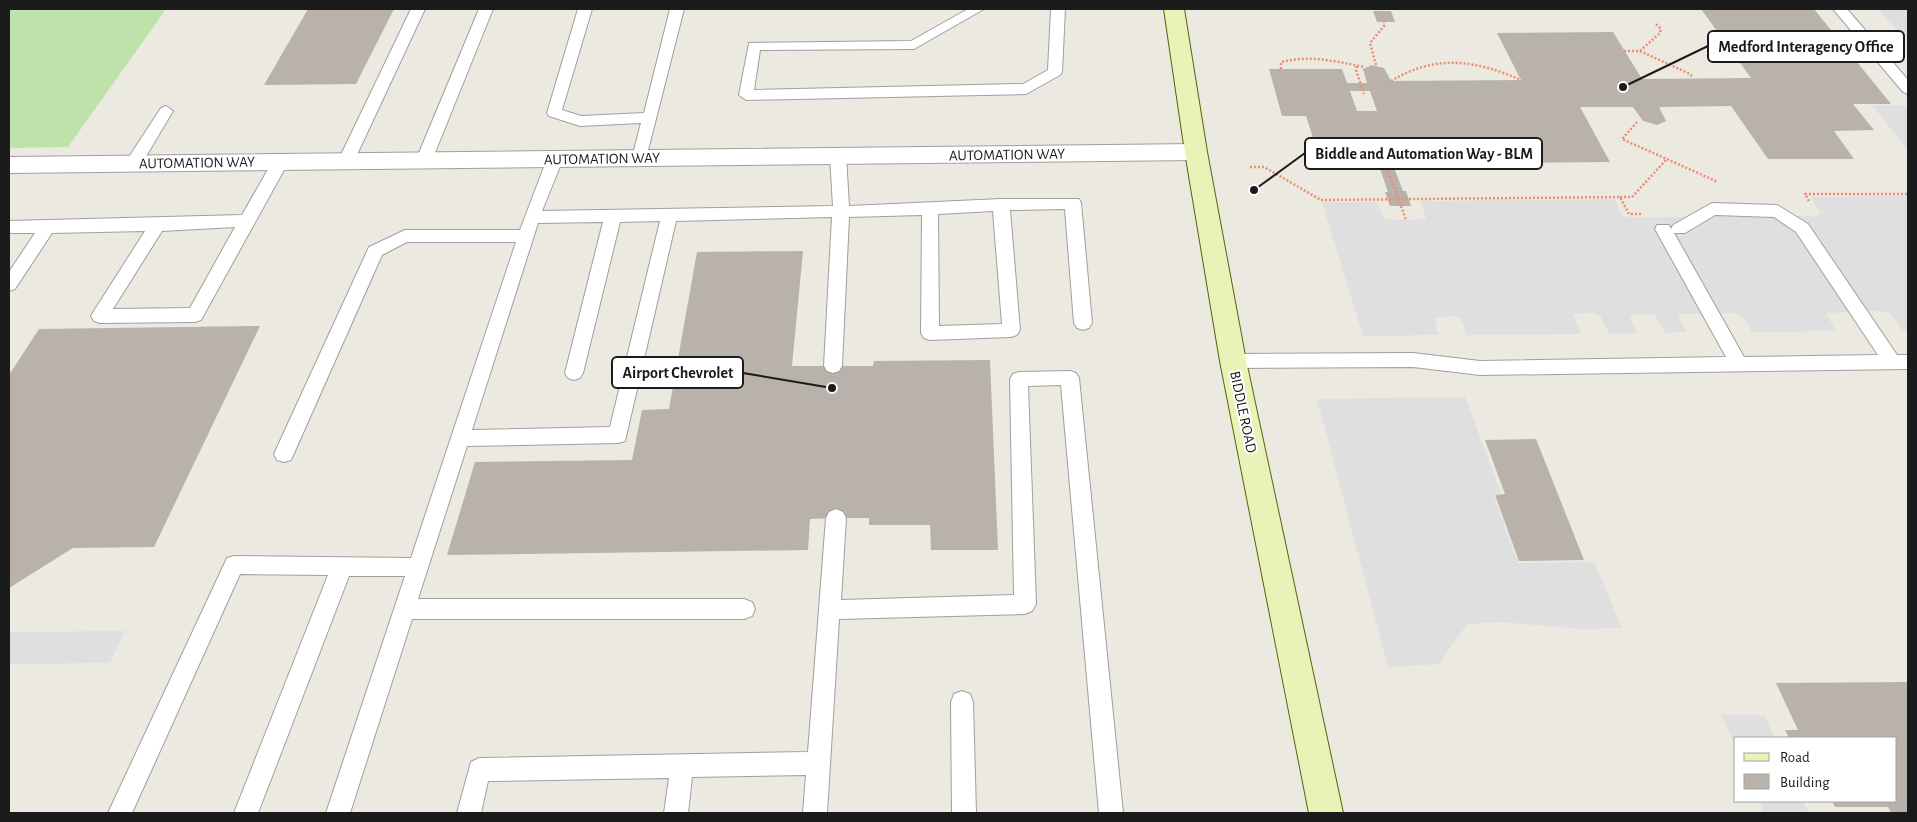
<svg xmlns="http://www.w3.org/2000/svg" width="1917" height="822" font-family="'Alegreya Sans',sans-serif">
<rect width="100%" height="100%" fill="#ece9e1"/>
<path fill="#bfe2ab" d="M9,9H164V12L68,147L9,148Z"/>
<path fill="#dfdfdf" d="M1878,9H1908V43Z
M1872,105H1905L1908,108V150Z
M1908,196V330H1902L1891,314L1883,311L1826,313L1836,331L1752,332L1742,316L1735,313L1680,314L1678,316L1687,332L1665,333L1654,315L1633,314L1630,318L1637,333L1609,334L1601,317L1593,313L1573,314L1581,334L1467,335L1461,319L1455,316L1434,318L1439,335L1363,336L1322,202H1377L1384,219L1406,220L1426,219L1421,201L1614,199L1622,215L1628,217L1816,216L1820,214V211L1810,197Z
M1465,397L1501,493L1493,494L1518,563L1594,562L1622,628L1583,629L1500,622L1467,624L1439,664L1388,667L1317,399Z
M125,631L110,663L9,664V632Z
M1721,715H1764L1775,738H1736V748Z
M1759,801H1803L1809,813H1764Z"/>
<path fill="#b8b2ab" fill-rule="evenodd" d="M308,9H394L356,84L264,85Z
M1701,9H1814L1891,104H1853L1874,130L1834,131L1854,159H1768L1731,106L1659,107L1666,121L1657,125L1643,121L1633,107H1580L1610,162L1398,164L1390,142H1384L1403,191H1406L1411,206H1390L1385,192H1388L1371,142H1367L1368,147H1316L1306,116H1282L1269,69H1342L1347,83H1367L1363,69L1372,65L1384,68L1391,81L1521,80L1497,33L1613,32L1642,79L1751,78ZM1350,91H1370L1377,111H1357Z
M1373,11H1391L1395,22H1377Z
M803,251L792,366H873L874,361L990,360L998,550H931L930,525H869V518H836L810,519L808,550L447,555L475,462L632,460L642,410L669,409L697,252Z
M260,326L154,547L73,548L9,588V375L39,329Z
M1536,439L1584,560L1519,561L1495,495L1505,494L1485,440Z
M1908,682V813H1891L1888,807H1835L1832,801H1896V738H1789L1785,730H1798L1776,683Z"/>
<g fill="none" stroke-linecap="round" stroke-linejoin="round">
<g stroke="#9f9f9f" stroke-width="2">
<path id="lane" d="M411,9H425L354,161L352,165H340L338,161Z
M479,9H493L432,160L430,164H418L416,160Z
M578,9H592L562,110L581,116L644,113L670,9H684L645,162H635L632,158L641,123L580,126L549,116L547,113Z
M968,9H984L914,49L760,50L754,90L1023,84L1048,70L1051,9H1065L1062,72L1060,75L1026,94L746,100L739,95L749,43L911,41Z
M1833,9H1847L1908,80V94L1903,92Z
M166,106L173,111L139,168H127L125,164L127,160L161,108Z
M838,151L843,152L846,156L849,206L1001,199H1079L1081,203L1092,323L1089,328L1083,330L1077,328L1074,323L1065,209L1010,210L1020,330L1017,335L1011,337L930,340L924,338L921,333L922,215L849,217L842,366L839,371L833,373L827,371L824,366L832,217L676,221L625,441L618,443L467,446L418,599H744L752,602L755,609L752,616L744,619H412L350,813H326L405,576H349L258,813H234L328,575L240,574L132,813H108L227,558L234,556L411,558L516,242H407L382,255L291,460L284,462L277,460L274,454L369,247L405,230H520L547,159L550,155H560L563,159L542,211L833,206L830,156L833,152ZM993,211L1002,324L939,326L938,214ZM660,221L610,427L472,430L538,223L603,222L565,373L568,378L574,380L580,378L583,373L620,222Z
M281,156L287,157L289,161L201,320L195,322L100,323L94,321L91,316L94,311L145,231L52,233L15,289L9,291V272L35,233H9V221L242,215L275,157ZM235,227L190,308L113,309L162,231Z
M1712,203L1777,205L1808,224L1897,355H1908V369L1480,375L1413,367L1233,368L1227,366L1224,361L1227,356L1233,354L1413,353L1480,361L1726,357L1655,229L1657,225H1669L1671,229L1673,225ZM1715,215L1774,217L1796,232L1878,355L1744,357L1674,233H1685Z
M1070,371L1076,373L1079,378L1123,813H1099L1061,385L1028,386L1036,604L1032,611L1025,614L839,619L827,813H803L806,775L692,777L688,813H664L669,778L488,781L481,813H457L471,762L479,758L808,752L826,518L829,512L836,509L843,512L846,518L841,600L1014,595L1010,379L1013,374L1019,372Z
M962,691L970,694L973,702L976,813H952L951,702L954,694Z"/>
</g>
<g stroke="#9f9f9f" stroke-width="2">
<path id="street" d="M1196,144L1204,147L1207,152L1204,157L1196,160L9,173V157Z"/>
</g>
<g stroke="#52660e" stroke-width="2">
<path id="secondary" d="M1164,9H1184L1207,152L1246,361L1343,813H1309L1220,361L1185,152Z"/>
</g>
<path stroke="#ec8d72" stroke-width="2.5" stroke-dasharray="2 2" stroke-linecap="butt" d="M1624,51H1640L1690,74L1693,78
M1640,51L1660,33L1661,29L1655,23
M1376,65L1370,43L1384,26V22
M1357,66L1356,70L1364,94
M1281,69V62C1310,55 1336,61 1364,67
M1391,81C1436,54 1475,60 1521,80
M1637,122L1622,139L1718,182
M1378,142L1406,220
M1250,167H1264L1321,200L1620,197L1629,214H1643
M1620,197H1632L1667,159
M1809,201L1805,194H1908"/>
<use href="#lane" fill="#fff" fill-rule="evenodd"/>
<use href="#street" fill="#fff" fill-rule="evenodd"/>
<use href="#secondary" fill="#e9f3b8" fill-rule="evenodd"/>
</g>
<g text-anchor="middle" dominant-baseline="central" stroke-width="4" stroke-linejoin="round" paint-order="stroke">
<g font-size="15" fill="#1b1b1b" stroke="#fff">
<text transform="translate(1007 155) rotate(-1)">AUTOMATION WAY</text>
<text transform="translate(602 159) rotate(-1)">AUTOMATION WAY</text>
<text transform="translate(197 163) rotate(-1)">AUTOMATION WAY</text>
<text transform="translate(1243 412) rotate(78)">BIDDLE ROAD</text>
</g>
</g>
<path fill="none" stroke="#1b1b1b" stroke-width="2" d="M1623 87L1708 46M1254 190L1305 153M832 388L743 373"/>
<g fill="#1b1b1b" stroke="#fff" stroke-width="2">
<circle cx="1623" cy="87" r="5"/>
<circle cx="1254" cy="190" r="5"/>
<circle cx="832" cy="388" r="5"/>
</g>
<g fill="#fff" stroke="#1b1b1b" stroke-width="2">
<rect x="1708" y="31" width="196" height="31" rx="5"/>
<rect x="1305" y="138" width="237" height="31" rx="5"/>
<rect x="612" y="357" width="131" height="31" rx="5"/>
</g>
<g font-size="16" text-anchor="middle" font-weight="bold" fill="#1b1b1b">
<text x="1806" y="52">Medford Interagency Office</text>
<text x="1424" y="159">Biddle and Automation Way - BLM</text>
<text x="678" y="378">Airport Chevrolet</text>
</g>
<rect width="1917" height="822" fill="none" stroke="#1b1b1b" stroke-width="20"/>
<rect x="1734" y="737" width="162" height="65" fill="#ffffff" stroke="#a4a4a4"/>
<rect x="1744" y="753" width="25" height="8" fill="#e9f3b8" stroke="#a4a4a4"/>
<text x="1780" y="762" font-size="15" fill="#1b1b1b">Road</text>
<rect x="1744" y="774" width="25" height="15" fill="#b8b2ab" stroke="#a4a4a4"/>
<text x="1780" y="787" font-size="15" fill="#1b1b1b">Building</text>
</svg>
